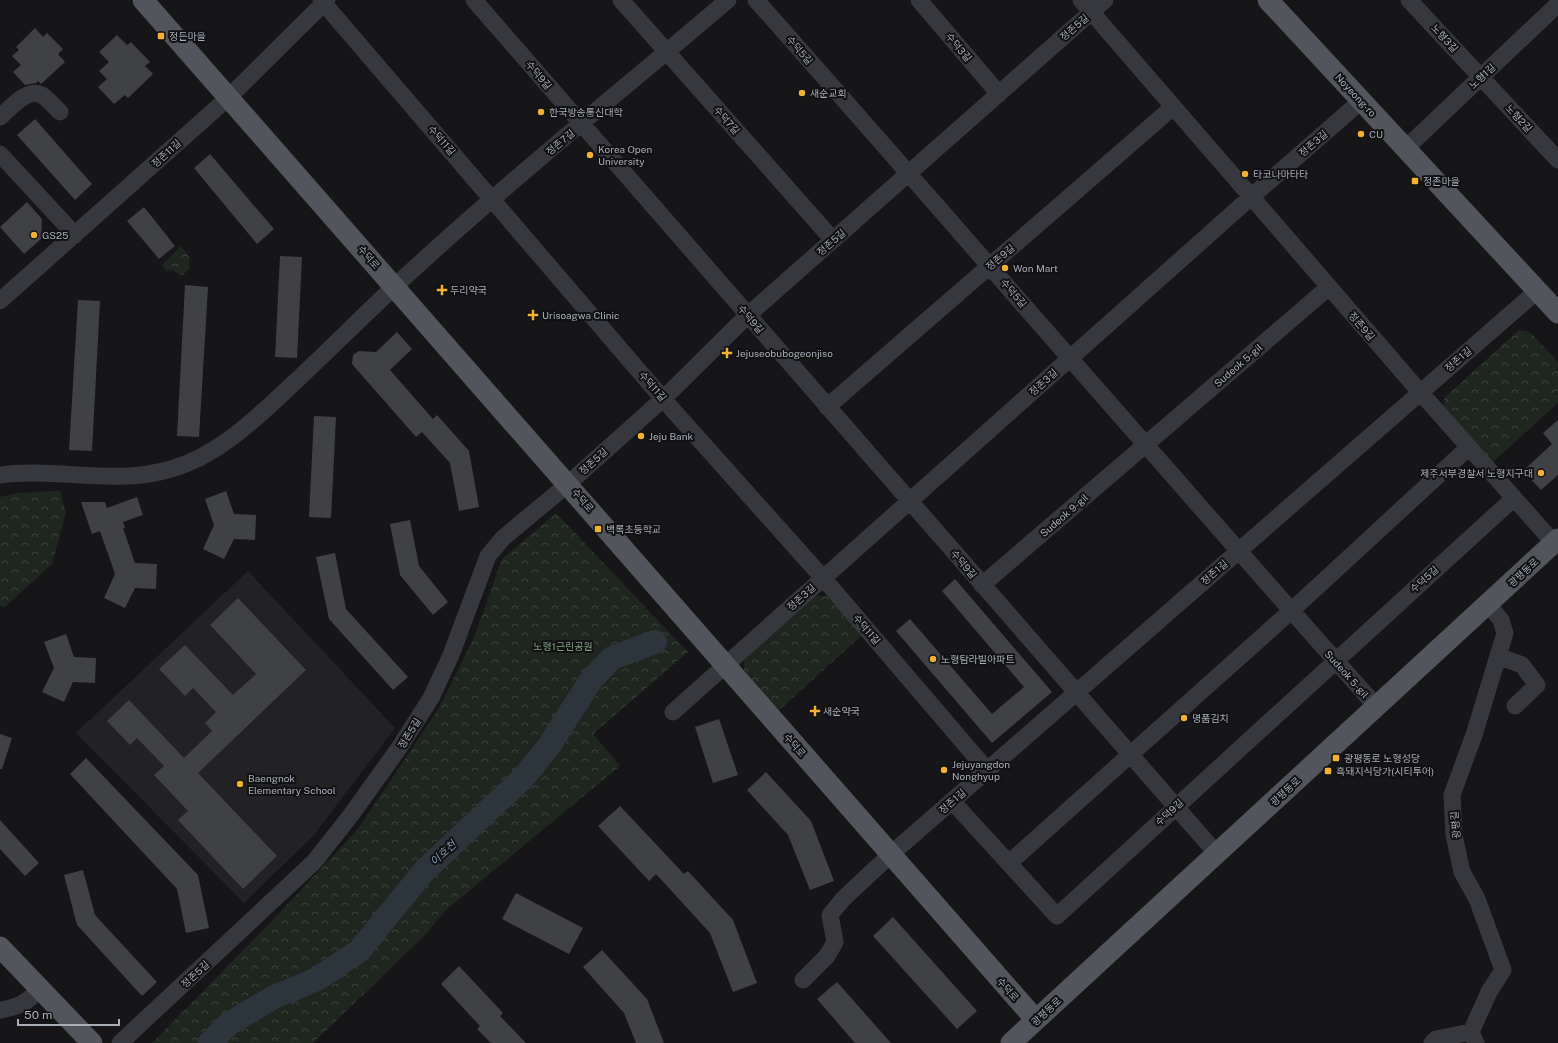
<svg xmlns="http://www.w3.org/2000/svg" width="1558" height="1043" font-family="'Public Sans','Noto Sans KR',sans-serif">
<defs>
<pattern id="forest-crowns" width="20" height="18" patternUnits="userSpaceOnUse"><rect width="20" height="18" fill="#1e261f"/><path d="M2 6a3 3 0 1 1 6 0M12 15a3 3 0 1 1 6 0" fill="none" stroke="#3c433d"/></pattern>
</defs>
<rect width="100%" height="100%" fill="#161618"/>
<path fill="#222225" d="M248,571L395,728L314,835L244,903L76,733Z"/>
<path fill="url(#forest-crowns)" d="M181,246L190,258L189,269L181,276L173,270L166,271L162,265Z
M1519,330L1530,332L1558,362V403L1493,462L1443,407L1445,397Z
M60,491L66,513L52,564L5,607L0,606V497L18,493Z
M556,513L688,652L593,734L620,766L446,910L425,935L313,1043H152L269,924L358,829L439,708L475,635L502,559Z
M815,596H827L862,635L778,711L744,673V660Z"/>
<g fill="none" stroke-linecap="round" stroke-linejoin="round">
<path stroke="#2c353c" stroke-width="24" d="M210,1043L230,1023L274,997L317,979L359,951L425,870L524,777L549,746L591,680L612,658L655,642"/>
</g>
<path fill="#404145" d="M35,28L43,37L47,33L63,49L58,54L65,62L41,84L38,81L36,83L25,85L13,72L21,65L12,56L19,50L16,47Z
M117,35L127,45L131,42L150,62L145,66L153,74L128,98L125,95L114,104L98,87L107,79L99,71L109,62L99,52Z
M35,119L92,184L75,200L17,135Z
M210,154L274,229L257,244L194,168Z
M27,202L42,219L41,239L24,254L0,227Z
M144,207L175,246L159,259L127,221Z
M280,256L302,257L297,358L275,357Z
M185,285L208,287L199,437L177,436Z
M78,300L100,301L92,451L69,450Z
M397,332L412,349L390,370L433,419L437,415L469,451L479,507L459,511L450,463L422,432L416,437L352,364L353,355L359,351L376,352Z
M314,416L336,417L331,518L309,517Z
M1558,420V475L1541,490L1523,471L1552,444L1543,433Z
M226,491L234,514L256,515L255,540L234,539L224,559L203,549L214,525L205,499Z
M137,497L143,515L123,522L125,528H123L135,563L157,564L156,589L135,588L125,608L104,598L115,574L100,531L92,534L81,502H105L107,508Z
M410,520L419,566L448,602L433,615L400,575L390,524Z
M335,553L346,609L408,677L393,690L329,619L316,557Z
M955,579L1052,692L992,743L896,631L910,619L992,714L1024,687L942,591Z
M238,598L306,670L198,773L277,856L243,889L178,820L188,811L154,775L164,766L137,738L130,745L107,721L129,700L184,758L212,731L205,723L216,712L193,688L185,696L159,669L185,645L233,695L256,674L210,625Z
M66,634L74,657L96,658L95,683L73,682L64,702L42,692L54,668L44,642Z
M719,719L738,775L713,783L695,727Z
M0,734L12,738L2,769H0Z
M86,758L198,875L209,928L186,933L177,889L70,774Z
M766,772L811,821L834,881L810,890L788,835L747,790Z
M620,806L684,874L688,871L733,920L757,983L733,992L710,933L656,874L649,881L598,826Z
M0,820L39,863L25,876L0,849Z
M83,870L95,915L157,982L142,996L77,925L64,875Z
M516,893L583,928L569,954L502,919Z
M893,917L977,1011L957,1029L873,936Z
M602,950L647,999L664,1043H636L624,1013L583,967Z
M459,966L503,1013L500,1016L526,1043H491L477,1029L480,1026L441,984Z
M837,982L891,1043H855L817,999Z"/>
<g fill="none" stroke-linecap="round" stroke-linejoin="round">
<path stroke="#37383d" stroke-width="17" d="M321,0L663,399L823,578L987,770
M474,0L1217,854
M621,0L833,240
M756,0C964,235 1168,473 1377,707
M919,0L999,94
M1081,0L1420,392L1554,543
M1409,0L1558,160
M0,117C10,109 27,87 42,95C48,99 55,107 60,112
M1406,148L1558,4
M0,154L75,235
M0,301L229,97L327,0
M827,407L1173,107
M0,475C57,467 115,486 171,469C221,455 259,415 296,381C329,350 361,318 394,287C502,187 616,95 728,0
M982,585L1329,287
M1498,656L1522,665L1537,685L1515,706
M673,712L1251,197L1361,101
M952,801L1057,916L1514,498
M1009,863L1291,611L1469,447
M803,980L827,956L835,942L830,915L843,899L890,855L1538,290
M0,1010C20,1007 26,1002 40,990
M120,1043L314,862L351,815L399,748L431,698L451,655L488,556L503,538L568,484L663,399L748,315L1105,0
M1432,1043L1436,1039L1471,1032
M1476,1043L1471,1032L1489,992L1503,970L1477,899L1462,872L1454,835L1452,795L1474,735L1505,633L1501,620L1488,604"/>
<path stroke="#53555c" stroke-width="21" d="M143,0L1036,1020
M1268,0L1558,313
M0,947L92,1043
M1011,1043L1558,539"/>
</g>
<g fill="#f2b134" stroke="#111113" stroke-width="1.5">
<rect x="157" y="32" width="8" height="8" rx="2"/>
<circle cx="802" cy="93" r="4"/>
<circle cx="541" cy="112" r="4"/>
<circle cx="1361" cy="134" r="4"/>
<circle cx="590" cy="155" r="4"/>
<circle cx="1245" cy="174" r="4"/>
<rect x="1411" y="177" width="8" height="8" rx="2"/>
<circle cx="34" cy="235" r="4"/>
<circle cx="1005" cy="268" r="4"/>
<path d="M440 284h4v4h4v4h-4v4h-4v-4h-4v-4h4z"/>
<path d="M531 309h4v4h4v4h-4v4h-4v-4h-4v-4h4z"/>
<path d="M725 347h4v4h4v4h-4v4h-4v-4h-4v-4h4z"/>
<circle cx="641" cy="436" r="4"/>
<circle cx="1541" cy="473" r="4"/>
<rect x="594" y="525" width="8" height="8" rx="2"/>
<circle cx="933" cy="659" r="4"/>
<path d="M813 705h4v4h4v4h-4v4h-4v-4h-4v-4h4z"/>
<circle cx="1184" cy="718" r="4"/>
<rect x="1332" y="754" width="8" height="8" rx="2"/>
<circle cx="944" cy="770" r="4"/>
<rect x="1324" y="767" width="8" height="8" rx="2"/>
<circle cx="240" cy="784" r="4"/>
</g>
<g text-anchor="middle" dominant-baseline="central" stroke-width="4" stroke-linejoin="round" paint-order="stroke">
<g font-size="10" fill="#a8adb8" stroke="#111113">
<text transform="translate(1074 27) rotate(-41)">정존5길</text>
<text transform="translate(1445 38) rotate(47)">노형3길</text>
<text transform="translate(959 47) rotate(50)">수덕3길</text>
<text transform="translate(800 50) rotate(49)">수덕5길</text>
<text transform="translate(539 75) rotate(49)">수덕9길</text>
<text transform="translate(1482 76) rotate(-43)">노형1길</text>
<text transform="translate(1356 95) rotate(47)">Noyeong-ro</text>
<text transform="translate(1519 118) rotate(47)">노형2길</text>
<text transform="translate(727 120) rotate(49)">수덕7길</text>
<text transform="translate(442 140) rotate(49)">수덕11길</text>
<text transform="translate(560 142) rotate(-40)">정존7길</text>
<text transform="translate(1313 143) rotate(-41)">정존3길</text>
<text transform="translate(166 153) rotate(-42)">정존11길</text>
<text transform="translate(831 242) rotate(-41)">정존5길</text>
<text transform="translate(369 257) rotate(49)">수덕로</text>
<text transform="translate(1000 257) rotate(-41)">정존9길</text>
<text transform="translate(1014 293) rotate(49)">수덕5길</text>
<text transform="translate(751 319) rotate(49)">수덕9길</text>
<text transform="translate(1362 326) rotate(49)">정존9길</text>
<text transform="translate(1458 359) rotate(-41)">정존1길</text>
<text transform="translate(1238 365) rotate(-41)">Sudeok 5-gil</text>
<text transform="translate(1043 382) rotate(-42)">정존3길</text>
<text transform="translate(653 386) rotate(49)">수덕11길</text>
<text transform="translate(593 461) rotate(-42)">정존5길</text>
<text transform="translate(583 500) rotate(49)">수덕로</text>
<text transform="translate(1064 515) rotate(-41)">Sudeok 9-gil</text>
<text transform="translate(964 564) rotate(49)">수덕9길</text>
<text transform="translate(1214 572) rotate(-41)">정존1길</text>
<text transform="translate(1523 572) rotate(-43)">광평동로</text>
<text transform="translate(1424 579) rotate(-42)">수덕5길</text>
<text transform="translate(801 597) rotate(-42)">정존3길</text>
<text transform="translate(867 629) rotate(50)">수덕11길</text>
<text transform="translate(1347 674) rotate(48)">Sudeok 5-gil</text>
<text transform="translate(409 733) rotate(-58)">정존5길</text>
<text transform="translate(795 745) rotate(49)">수덕로</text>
<text transform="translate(1285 791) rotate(-43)">광평동로</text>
<text transform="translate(952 801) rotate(-41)">정존1길</text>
<text transform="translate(1169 812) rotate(-43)">수덕9길</text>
<text transform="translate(1455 825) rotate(-95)">광평길</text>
<text transform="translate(195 974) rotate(-43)">정존5길</text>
<text transform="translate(1008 989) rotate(49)">수덕로</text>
<text transform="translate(1046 1011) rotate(-43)">광평동로</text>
</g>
<g font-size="10" fill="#a8adb8" stroke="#111113" text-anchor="start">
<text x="169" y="36">정든마을</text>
<text x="810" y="93">새순교회</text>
<text x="549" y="112">한국방송통신대학</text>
<text x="1369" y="134">CU</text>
<text x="598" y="149">Korea Open<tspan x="598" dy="12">University</tspan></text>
<text x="1253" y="174">타코나마타타</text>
<text x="1423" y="181">정존마을</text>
<text x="42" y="235">GS25</text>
<text x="1013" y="268">Won Mart</text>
<text x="450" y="290">두리약국</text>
<text x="542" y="315">Urisoagwa Clinic</text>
<text x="736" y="353">Jejuseobubogeonjiso</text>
<text x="649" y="436">Jeju Bank</text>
<text x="1533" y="473" text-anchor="end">제주서부경찰서 노형지구대</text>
<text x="606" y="529">백록초등학교</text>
<text x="941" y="659">노형탐라빌아파트</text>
<text x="823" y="711">새순약국</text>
<text x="1192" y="718">명품김치</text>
<text x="1344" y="758">광평동로 노형성당</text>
<text x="952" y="764">Jejuyangdon<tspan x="952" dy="12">Nonghyup</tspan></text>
<text x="1336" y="771">흑돼지식당가(시티투어)</text>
<text x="248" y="778">Baengnok<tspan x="248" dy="12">Elementary School</tspan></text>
</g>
<g font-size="10" fill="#7fa381" stroke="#111113">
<text x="563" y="646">노형1근린공원</text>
</g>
<g font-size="11" font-style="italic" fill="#7f9bb3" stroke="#111113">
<text transform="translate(443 853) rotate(-43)">이호천</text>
</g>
</g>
<path d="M18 1019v6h101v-6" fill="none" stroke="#a8adb8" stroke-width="2"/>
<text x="24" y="1019" font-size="12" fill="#a8adb8" stroke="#111113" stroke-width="3" paint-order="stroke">50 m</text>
</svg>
